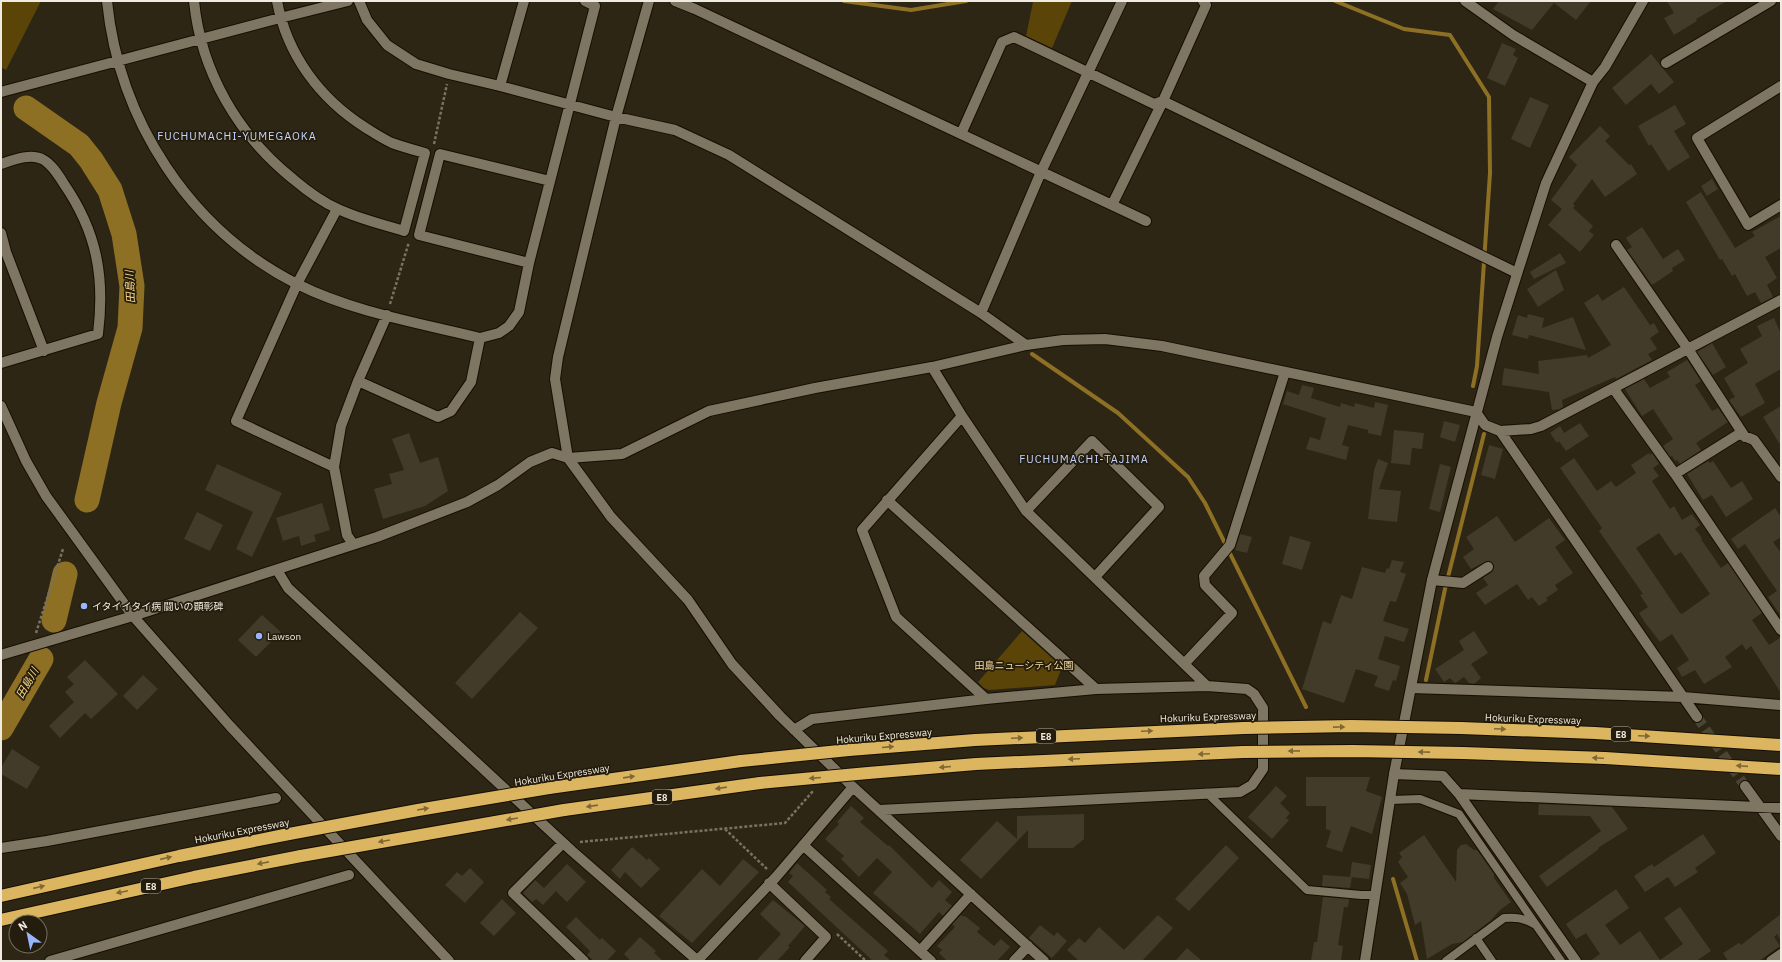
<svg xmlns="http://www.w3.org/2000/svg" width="1782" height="962" font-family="'IBM Plex Sans','Noto Sans JP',sans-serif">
<rect width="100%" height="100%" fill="#2d2615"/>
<path fill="#5a4408" d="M1,1H41L6,70L1,67Z
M1039,1H1072L1052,48L1026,36L1033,2Z
M1022,631L1062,667L1055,685L989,690L984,688L978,682Z"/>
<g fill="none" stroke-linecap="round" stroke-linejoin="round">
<path stroke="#8e7025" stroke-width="4" d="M844,1L911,10L966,1
M1335,1L1404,29L1450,35L1489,97L1490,173L1477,366L1473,386
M1032,354L1118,413L1188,477L1205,503L1306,707
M1426,680L1445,589L1484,434
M1393,879L1417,961"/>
<path stroke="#8e7025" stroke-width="25" d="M26,108L79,145L91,160L110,190L124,234L132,286L130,328L109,403L87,500
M54,620L65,574
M1,728L41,659"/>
</g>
<path fill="#433b2a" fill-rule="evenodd" d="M1499,1H1591L1576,20L1554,3L1532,30L1493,9Z
M1667,1H1727L1696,19L1697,21L1674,35L1664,18L1674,13Z
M1502,43L1516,49L1513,55L1518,58L1505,86L1487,78Z
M1651,54L1674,82L1659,94L1651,84L1626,105L1612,88Z
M1530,97L1549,105L1530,148L1511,139Z
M1675,105L1686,124L1674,131L1690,157L1668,171L1651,144L1649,146L1638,126Z
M1600,126L1610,136L1605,141L1629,165L1631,164L1637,174L1605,197L1592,179L1573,204L1575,206L1573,208L1593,226L1589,231L1594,235L1580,252L1548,225L1562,209L1551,200L1577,165L1569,157Z
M1712,179L1718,189L1707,196L1701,186Z
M1701,192L1735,248L1755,236L1752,232L1781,216V248L1765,257L1777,278L1767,285L1773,297L1761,303L1755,292L1747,296L1735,274L1732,276L1722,259L1720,260L1686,202Z
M1642,227L1663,259L1678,249L1685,260L1672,268L1673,271L1652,285L1627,250L1632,247L1626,238Z
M1560,253L1566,263L1534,279L1530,272Z
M1556,270L1564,290L1538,307L1527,289Z
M1624,287L1650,325L1654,323L1659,332L1650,338L1657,349L1648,354L1652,360L1616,379L1615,377L1562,400L1563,407L1560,409L1552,410L1549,392L1502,385L1504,368L1539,374L1538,361L1587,355L1588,358L1611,345L1584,303L1598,294L1602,301Z
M1528,314L1544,318L1542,328L1573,317L1586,350L1529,335L1528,339L1512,335L1518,315L1527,318Z
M1774,318L1781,334V369L1755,384L1765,403L1741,417L1729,400L1735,397L1724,378L1748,363L1740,349L1762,336L1757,326Z
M1712,343L1726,367L1713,375L1697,352Z
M1687,360L1701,381L1695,385L1712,411L1718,408L1728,422L1696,443L1701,450L1680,464L1677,460L1675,461L1672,456L1670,457L1663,446L1673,439L1653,409L1642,416L1625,389L1644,379L1650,388L1670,377L1667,372Z
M1302,385L1314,388L1311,398L1340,407L1341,403L1354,407L1355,403L1374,408L1375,402L1388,405L1381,436L1368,433V430L1348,425L1342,445L1349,447L1346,460L1306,449L1310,437L1320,440L1326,418L1283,404L1287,391L1299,395Z
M1781,406V446L1763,417Z
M1444,421L1460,425L1455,442L1440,437Z
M1580,423L1589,436L1566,451L1559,441L1557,443L1550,433L1560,426L1564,433Z
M1394,430L1424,433L1422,449L1412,448L1410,465L1391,463Z
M409,433L420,463L438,457L448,491L425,506L383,519L374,489L392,484L389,474L404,470L392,439Z
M1489,445L1503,449L1495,479L1481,475Z
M1649,453L1650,455L1652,453L1659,464L1653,468L1659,476L1652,481L1670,509L1674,506L1682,520L1692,514L1700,525L1695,529L1702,538L1701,539L1721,568L1728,563L1762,613L1752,620L1769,645L1781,637V693L1751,646L1746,650L1742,644L1725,657L1732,667L1704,684L1695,670L1682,677L1677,668L1689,660L1672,634L1660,642L1646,624L1639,613L1648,607L1640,595L1643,594L1599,531L1602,528L1560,468L1574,458L1597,491L1611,481L1616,487L1636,473L1631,465ZM1659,533L1675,556L1681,552L1710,594L1682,614L1680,613L1636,548Z
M1378,459L1388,463L1379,489L1401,491L1397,522L1368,519L1374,470Z
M1708,461L1710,463L1713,461L1731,488L1742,481L1753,499L1726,517L1712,495L1703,500L1687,474Z
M217,464L282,493L252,557L236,549L253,512L205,490Z
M1440,464L1451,467L1440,512L1429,509Z
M322,503L330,530L314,535L316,541L301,546L299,536L283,541L276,518Z
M1775,508L1781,517V537L1773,542L1781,553V616L1768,597L1777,591L1745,544L1738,549L1731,539Z
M197,512L223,525L210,551L184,539Z
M1497,516L1515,542L1549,518L1565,540L1555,547L1573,573L1555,585L1558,590L1546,598L1548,600L1539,606L1532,597L1528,600L1517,584L1485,605L1476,593L1488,585L1483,578L1492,572L1494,566L1491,561H1487L1471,569L1463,557L1474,549L1466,537Z
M1240,534L1252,537L1247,553L1235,550Z
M1290,536L1311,542L1302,570L1282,564Z
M1392,560L1404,562L1400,572L1406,574L1396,602L1390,601L1383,621L1409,629L1404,642L1385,636L1378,659L1400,666L1396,681L1393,680L1389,691L1374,686L1378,676L1356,669L1344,703L1302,689L1323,621L1331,624L1341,595L1352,599L1362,567L1385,573L1387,568L1389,569Z
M520,612L538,628L472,699L455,683Z
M262,615L281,632L256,657L238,640Z
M1474,631L1488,653L1471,664L1481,678L1474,684L1469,683L1464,677L1455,683L1450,678L1444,682L1435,669L1464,650L1459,641Z
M85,660L118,694L91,719L85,713L60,738L49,726L74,702L65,692L74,684L67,677Z
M143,675L158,689L137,710L123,696Z
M12,749L40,767L27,789L1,774V768Z
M1306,777H1370L1366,791L1382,797L1372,834L1351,826L1342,852L1326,847L1331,831L1326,829V806H1306Z
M1276,786L1287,796L1280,803L1290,813L1286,818L1289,820L1272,839L1248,817Z
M1539,804L1612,807L1628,829L1598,848L1599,849L1547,887L1539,876L1601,831L1590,816L1538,815Z
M851,806L864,818L860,822L888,846L889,845L932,888L939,880L952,892L945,900L952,906L943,916L939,912L920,934L873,893L892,872L877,858L859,877L841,859L844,856L825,839L839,824L837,822Z
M1084,814V839L1073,848H1028V830L981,879L960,860L997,821L1017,839V816Z
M1703,834L1716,853L1695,868L1698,872L1675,887L1668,877L1645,892L1634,876L1652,864L1654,867Z
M1424,835L1456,882L1457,850L1461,845L1466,844L1474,850H1477L1494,874V878L1511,902L1500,910L1490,921L1463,942L1452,944L1427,959L1421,921L1415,925L1407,894L1400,883L1408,877L1398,862L1402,857L1399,853Z
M1226,845L1239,858L1189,911L1175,899Z
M632,847L647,860L649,858L660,869L641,888L625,872L620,879L611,870Z
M743,859L759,872L692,943L659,916L702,869L720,886Z
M1352,862L1371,865L1369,879L1350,877Z
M797,863L827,890L825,892L831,897L829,899L888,951L884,955L891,961H873L788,882L793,876L789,873Z
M567,864L586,882L567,902L556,891L543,905L536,899L532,902L523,893L535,880L544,888Z
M470,868L484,882L465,903L445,885L457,872L462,876Z
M1323,875L1352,877L1350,888L1322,886Z
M1616,889L1629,908L1605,925L1620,945L1640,931L1660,960L1683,944L1664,918L1680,907L1711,951L1696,961H1590L1600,954L1586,933L1576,939L1566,924Z
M1323,897L1349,899L1348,907H1344L1338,945L1343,946L1341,961H1311L1314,942H1317Z
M502,899L516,913L494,936L480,923Z
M773,900L805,926L788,946L790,947L777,961H756L781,934L760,914Z
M1781,914V941L1777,934L1774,937L1780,946L1759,961H1728L1723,953L1739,943L1741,945Z
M961,915L964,917L965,916L980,928L977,932L994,946L1001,939L1010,947L997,961H947L939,953L942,950L937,946L955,927L952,924Z
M1158,915L1173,928L1142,961H1079L1067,950L1079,938L1085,943L1099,927L1124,950Z
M576,917L600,940L602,938L616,951L607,961H594L587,955L590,951L566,927Z
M1040,925L1054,936L1057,932L1067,941L1052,958L1029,938Z
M640,937L656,951L654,953L663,961H631L624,954Z
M1187,948L1202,961H1175Z"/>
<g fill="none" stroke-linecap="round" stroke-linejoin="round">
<path stroke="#4a4433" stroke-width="10" stroke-dasharray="10 5" stroke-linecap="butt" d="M1697,717L1745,786"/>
<g stroke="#160f02" stroke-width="10">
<path id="service" d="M1207,793L1307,890L1361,895H1376
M1391,800L1420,799L1459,814L1561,961
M1476,938L1492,961
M1446,961L1504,918C1516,917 1523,918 1534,924"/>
</g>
<g stroke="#160f02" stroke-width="12">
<path id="minor" d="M107,1C119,120 189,229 297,284C353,312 419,323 480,338L499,333L509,326L519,312L529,263L595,6L585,1
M194,1C201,72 238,135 293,179C306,190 322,202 338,209C359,219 382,224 404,231L425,153C414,150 403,147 392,143C383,139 374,133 366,128C320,99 287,55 277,1
M359,1L367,20L387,45L416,64L449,74L500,86L616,117L675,130L729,155L981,313L1026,345
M649,1L616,117L558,357L555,379L568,458L611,517L688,600L732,664L780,716L853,787L1044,961
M675,1L695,9L961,134L1002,42L1014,37L1154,104L1163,101L1517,273
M1465,1L1513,35L1593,82
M1666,63L1771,1
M500,86L524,1
M1781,86L1697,138L1748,225L1781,205
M1,92L280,18L348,1
M961,134L1146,221
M1,164C13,160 30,153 42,159C51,163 59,176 64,184C97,232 105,277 98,334L1,363
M1112,205L1163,101L1206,5L1203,1
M1,233L6,252L44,351
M1616,245L1688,349L1745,437
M529,263L419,235L440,154L550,181
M981,313L1041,172L1122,1
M932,367L962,416L1026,511L1207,686
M358,381L438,417L451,411L471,382L480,338
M1613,388L1675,474L1781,630
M962,416L862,530L896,617L986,699
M334,467L236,421L297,284L337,209
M1675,474L1739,434L1754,440L1781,477
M887,500L1096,689
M1026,511L1092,441L1159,507L1095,577
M353,544L347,535L334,467L341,426L358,381L387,315
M277,570L288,588L572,851L698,961
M1432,580L1463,583L1488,567
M1185,663L1232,613L1205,585L1204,576L1230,545L1285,372
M1411,688L1683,697L1781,705
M1697,717L1500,431L1531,429L1541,426L1781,300
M794,730L812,719L986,699L1096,689L1207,686L1247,689L1254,694L1263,708V769L1252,785L1240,792L879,810
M1394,774L1443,776L1459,794L1781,808
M1745,786L1781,836
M1459,794L1576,961
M563,843L513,893L584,961
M803,845L931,961
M1,848L47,841L276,798
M769,883L826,937L805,961
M920,951L971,894
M50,961L349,875
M697,961L776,877L853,787
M1014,961L1028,946
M1771,961L1781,954"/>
</g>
<g stroke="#160f02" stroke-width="12">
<path id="tertiary" d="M1,406L26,461L46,496L133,616L230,726L449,961
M1,655L133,616L377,537L467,502L498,485L530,462L552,453L568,458L622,454L709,411L815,388L932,367L1026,345L1063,340L1105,339L1162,346L1476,412L1485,425L1500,431
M1365,961L1394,774L1432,580L1497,337L1546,183L1593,82L1605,67L1643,1"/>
</g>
<g stroke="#160f02" stroke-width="14">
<path id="motorway" d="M1461,728L1595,733L1781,745
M849,750L975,740L1244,728
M1463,753L1605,758L1781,769
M868,773L976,764L1243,752
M549,788L741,761
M564,810L760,783
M1,896L179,856L289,834
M1,920L194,877L301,856"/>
</g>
<path stroke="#787263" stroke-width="2.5" stroke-dasharray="3 2" stroke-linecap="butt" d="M434,144L447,84
M390,304L409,242
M36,633L63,549
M725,829L768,870
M580,842L785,823L813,791
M837,934L866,961"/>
<use href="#service" stroke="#7e7563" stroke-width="8"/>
<use href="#minor" stroke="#7e7563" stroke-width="10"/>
<use href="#tertiary" stroke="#7e7563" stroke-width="10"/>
<use href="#motorway" stroke="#dbb55f" stroke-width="12"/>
<g stroke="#160f02" stroke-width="14" stroke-linecap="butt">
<path id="motorway-bridge" d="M1244,728L1351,726L1461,728
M1243,752L1353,751L1463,753
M741,761L849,750
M760,783L868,773
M289,834L418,810L549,788
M301,856L564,810"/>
</g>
<use href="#motorway-bridge" stroke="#dbb55f" stroke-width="12"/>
</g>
<defs><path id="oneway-solid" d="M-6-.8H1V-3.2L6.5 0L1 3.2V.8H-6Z"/></defs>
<g fill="#806836">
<use href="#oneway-solid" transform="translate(1339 727) rotate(-1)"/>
<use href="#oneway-solid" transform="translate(1500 729) rotate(2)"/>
<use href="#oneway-solid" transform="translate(1147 731) rotate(-2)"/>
<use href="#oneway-solid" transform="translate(1644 736) rotate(3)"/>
<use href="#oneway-solid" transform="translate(1017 738) rotate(-3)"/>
<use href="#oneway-solid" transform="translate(888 747) rotate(-5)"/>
<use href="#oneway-solid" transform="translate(1294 751) rotate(179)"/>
<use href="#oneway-solid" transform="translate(1424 752) rotate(-179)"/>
<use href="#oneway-solid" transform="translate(1204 754) rotate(178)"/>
<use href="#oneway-solid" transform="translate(1598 758) rotate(-178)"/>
<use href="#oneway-solid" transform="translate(1074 759) rotate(177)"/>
<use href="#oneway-solid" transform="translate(1742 766) rotate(-176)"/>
<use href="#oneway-solid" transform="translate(945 767) rotate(175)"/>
<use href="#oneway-solid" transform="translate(629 777) rotate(-8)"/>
<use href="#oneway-solid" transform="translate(815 778) rotate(175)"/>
<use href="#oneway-solid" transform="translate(721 788) rotate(172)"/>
<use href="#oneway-solid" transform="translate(592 806) rotate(172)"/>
<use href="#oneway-solid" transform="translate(423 809) rotate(-9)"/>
<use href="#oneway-solid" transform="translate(512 819) rotate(171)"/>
<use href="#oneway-solid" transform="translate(384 841) rotate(170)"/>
<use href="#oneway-solid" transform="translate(166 858) rotate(-13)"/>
<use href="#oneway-solid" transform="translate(263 863) rotate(169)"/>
<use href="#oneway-solid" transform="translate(39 887) rotate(-13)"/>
<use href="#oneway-solid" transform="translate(122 892) rotate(168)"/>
</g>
<g fill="#97b6fd" stroke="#241c0c" stroke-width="1.5">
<circle cx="84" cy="606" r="4"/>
<circle cx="259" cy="636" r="4"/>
</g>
<g text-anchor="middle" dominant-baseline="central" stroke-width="3.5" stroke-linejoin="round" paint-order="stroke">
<g fill="#241c0c" stroke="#b3ada0" stroke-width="1">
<rect x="1611" y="727" width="20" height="14" rx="3"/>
<rect x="1036" y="729" width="20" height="14" rx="3"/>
<rect x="652" y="790" width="20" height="14" rx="3"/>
<rect x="141" y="879" width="20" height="14" rx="3"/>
</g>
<g font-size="9" font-weight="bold" fill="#f0ebe0">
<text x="1621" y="734">E8</text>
<text x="1046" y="736">E8</text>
<text x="662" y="797">E8</text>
<text x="151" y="886">E8</text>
</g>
<g font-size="10" fill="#f0ebe0" stroke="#241c0c" text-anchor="start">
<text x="92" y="606">イタイイタイ病 闘いの顕彰碑</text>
<text x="267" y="636">Lawson</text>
</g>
<g font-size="10" fill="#f8dfa7" stroke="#241c0c">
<text x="1024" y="665">田島ニューシティ公園</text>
</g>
<g font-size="10" fill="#f0ebe0" stroke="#241c0c">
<text transform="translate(1208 717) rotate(-2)">Hokuriku Expressway</text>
<text transform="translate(1533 719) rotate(2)">Hokuriku Expressway</text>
<text transform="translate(884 736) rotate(-5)">Hokuriku Expressway</text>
<text transform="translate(562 775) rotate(-9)">Hokuriku Expressway</text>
<text transform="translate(242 831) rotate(-11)">Hokuriku Expressway</text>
</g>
<g font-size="11" letter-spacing="1" fill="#c4d6ff" stroke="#241c0c">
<text x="237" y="136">FUCHUMACHI-YUMEGAOKA</text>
<text x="1084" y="459">FUCHUMACHI-TAJIMA</text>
</g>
<g font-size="11" font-style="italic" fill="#fcd98d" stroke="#241c0c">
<text transform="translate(130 287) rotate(-93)">田島川</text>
<text transform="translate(27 683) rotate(-60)">田島川</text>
</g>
</g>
<rect width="1782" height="962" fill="none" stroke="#f0ebe0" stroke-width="4"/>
<g transform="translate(28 934) rotate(327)"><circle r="19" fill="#241c0c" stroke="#766f61"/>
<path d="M0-3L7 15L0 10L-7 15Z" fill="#97b6fd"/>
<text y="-6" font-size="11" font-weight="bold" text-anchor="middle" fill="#f0ebe0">N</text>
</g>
</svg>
